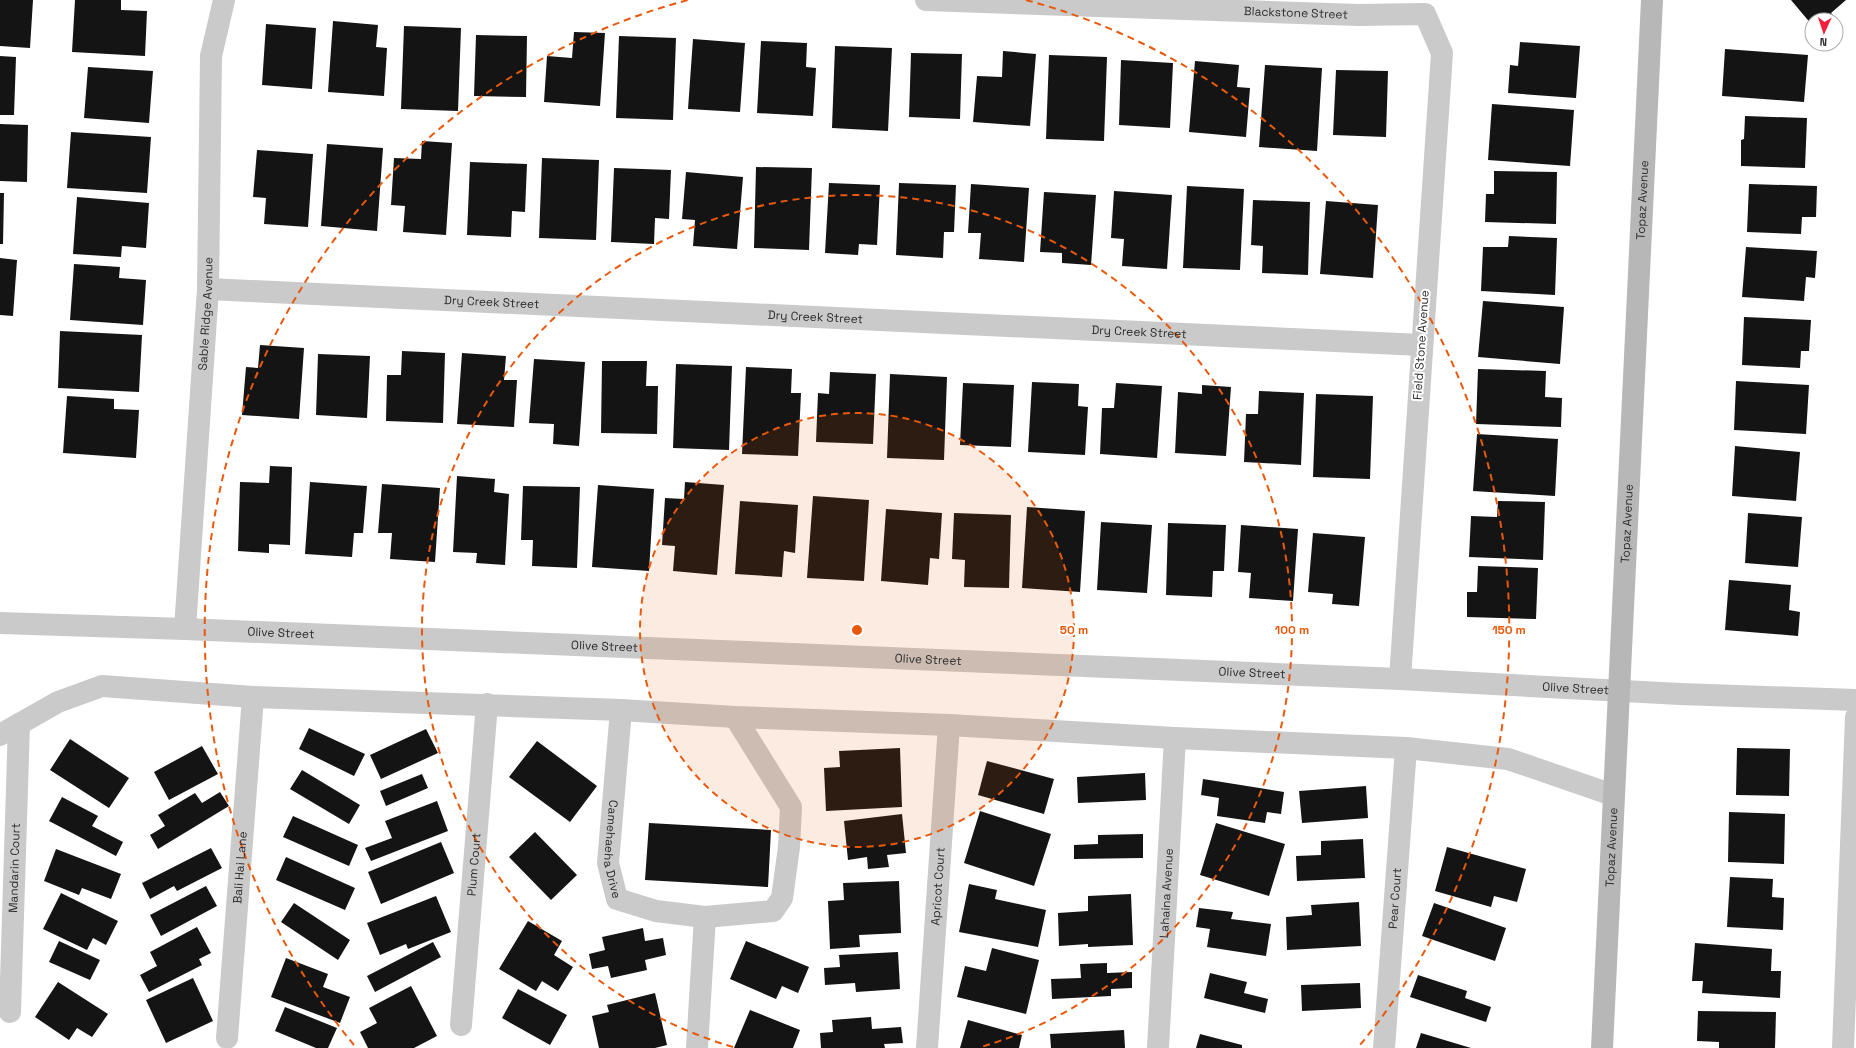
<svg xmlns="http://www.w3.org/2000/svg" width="1856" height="1048" font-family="'Space Grotesk',sans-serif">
<rect width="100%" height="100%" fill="#fff"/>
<path fill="#141414" d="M0,0H33L30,48L0,46Z
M75,0H121V10L147,11L145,56L72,52Z
M1791,0H1846L1831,13L1838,20H1812V25Z
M333,21L378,25L376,47L387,48L384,96L328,92Z
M266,24L316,28L312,89L262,85Z
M404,26L461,28L458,111L401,109Z
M574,32L605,33L600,106L544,102L547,56L572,58Z
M476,35L527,36L526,97L474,96Z
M619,36L676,38L673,120L616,118Z
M693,39L745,43L740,112L688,109Z
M761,41L807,43L806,67L816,68L813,116L757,113Z
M1520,42L1580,46L1576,98L1508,93L1510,65L1518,66Z
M835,46L892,48L888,131L832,128Z
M1725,49L1808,55L1804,102L1722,96Z
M1003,51L1036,54L1030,126L973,122L977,76L1002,77Z
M911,53L962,54L960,119L909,117Z
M1049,55L1107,57L1104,141L1046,139Z
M0,56L16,57L14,115H0Z
M1121,60L1173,63L1170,128L1119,125Z
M1195,61L1239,65L1237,87L1250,88L1246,137L1189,132Z
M1265,65L1322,68L1317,151L1259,147Z
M88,67L153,71L149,123L84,118Z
M1336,70L1388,71L1386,137L1333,135Z
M1492,104L1574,110L1570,166L1488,160Z
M1745,116L1807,118L1805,168L1741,166V140L1744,139Z
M0,124L28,125L27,182L0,181Z
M71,132L151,137L147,193L67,188Z
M422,141L452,143L446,235L403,232L405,206L391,205L394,158L421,159Z
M327,144L383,148L377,231L321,226Z
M257,150L313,154L308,227L264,224L266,198L253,197Z
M542,158L599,160L596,240L539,238Z
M470,162L527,164L525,212L512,211L511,237L467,235Z
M756,167L812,168L809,250L754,248Z
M614,168L671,170L669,219L655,218L654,244L611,242Z
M1494,171L1557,172L1556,224L1485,222L1486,194H1494Z
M686,172L743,177L737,249L693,246L695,220L682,219Z
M829,183L880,185L877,245L859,244L858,255L825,253Z
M899,183L956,185L954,232H944L943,258L896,255Z
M971,184L1029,188L1024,262L979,259L981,233H968Z
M1749,184L1817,186L1816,217H1802L1801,234L1747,232Z
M1187,186L1244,189L1240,270L1183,268Z
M1114,191L1172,195L1167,269L1122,266L1124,239L1111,238Z
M1044,192L1096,195L1091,265L1062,263V253L1040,252Z
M0,193H4L3,244H0Z
M77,197L149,203L146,248L122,246L121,257L73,254Z
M1253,200L1310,202L1308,275L1262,273L1263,246L1251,245Z
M1326,201L1378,205L1373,278L1320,274Z
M1509,236L1557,238L1555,295L1481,291L1483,247H1508Z
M1746,247L1817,251L1815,278L1806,277L1804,301L1742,297Z
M0,258L17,260L13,316L0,315Z
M74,264L120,267L119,278L146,280L143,325L70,320Z
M1483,301L1564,307L1560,364L1478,357Z
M1744,317L1811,320L1809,351H1801L1800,368L1742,365Z
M60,331L142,335L139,392L58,388Z
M260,345L304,348L299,419L242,415L246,367L258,368Z
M402,351L445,353L443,423L386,421L387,375H401Z
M462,353L506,356L504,380H517L514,427L457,424Z
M318,354L370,356L367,418L316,415Z
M534,359L585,362L579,446L553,444L554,424L529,423Z
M602,361H647L646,386H658L657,434L601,433Z
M676,364L732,366L729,450L673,448Z
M746,367L792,369L791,393H801L798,456L742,454Z
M1478,369L1546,371L1545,397L1562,398L1561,427L1476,424Z
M830,372L876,374L873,444L816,442L818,393L829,394Z
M890,374L947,377L944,460L887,458Z
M1736,381L1809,385L1806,434L1734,430Z
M1032,382L1079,384L1078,406L1088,407L1085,455L1028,452Z
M963,383L1014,385L1011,447L960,445Z
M1116,383L1162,386L1157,458L1100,454L1102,408H1114Z
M1202,385L1231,387L1226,456L1175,453L1178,392L1202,394Z
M1259,391L1304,393L1301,465L1244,462L1246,414H1258Z
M1316,394L1373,396L1370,479L1313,477Z
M67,396L114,399V409L139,410L136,458L63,453Z
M1477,434L1558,439L1555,496L1473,491Z
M1735,446L1800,452L1796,501L1732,496Z
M270,466L292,467L290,545L269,544V553L238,551L240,482L269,483Z
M457,476L495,479L494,492L509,494L505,565L476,563L477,553L453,552Z
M310,482L367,486L363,533H354L352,557L305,554Z
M685,482L724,485L717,575L673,571L675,546L662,545L665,498L684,499Z
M382,484L440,488L435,562L390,559L392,533H378Z
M598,485L654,489L649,571L592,567Z
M523,486L580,487L577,568L532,566L533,540H521Z
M813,496L869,500L864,581L807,578Z
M740,501L798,505L795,553L784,551L782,577L735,574Z
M1498,501L1545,502L1543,560L1469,557L1471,516L1497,517Z
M1027,507L1085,511L1080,592L1022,588Z
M886,509L942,513L939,559L930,558L928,585L881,581Z
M954,513L1011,515L1009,588L964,587L965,560L952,559Z
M1748,513L1802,517L1798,567L1745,563Z
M1101,522L1152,525L1147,593L1097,590Z
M1168,523L1226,525L1224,571H1213L1212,597L1166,595Z
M1241,525L1298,529L1293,601L1249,598L1251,573L1238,572Z
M1313,533L1365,537L1359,606L1332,604L1333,594L1308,592Z
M1478,566L1538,568L1536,619L1467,617V592H1477Z
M1729,580L1791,585L1789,610L1800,612L1798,636L1725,630Z
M309,728L365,754L354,776L299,749Z
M426,729L438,753L381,779L370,755Z
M70,739L129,778L109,808L50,770Z
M537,741L597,786L570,822L509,777Z
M202,746L218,774L169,800L154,772Z
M900,748L902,807L826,811L824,768L840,767L839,751Z
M1737,748L1790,749L1789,796L1736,795Z
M987,761L1054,779L1044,814L978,795Z
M302,770L360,805L349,824L290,789Z
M1145,773L1146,800L1078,803L1077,777Z
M422,774L428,788L386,806L380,791Z
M1203,779L1284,792L1281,814L1267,812L1265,823L1217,816L1219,798L1201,795Z
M1366,786L1368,818L1302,823L1299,791Z
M220,792L229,806L158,849L150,835L165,826L158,815L195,793L202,803Z
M62,797L98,816L92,826L123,842L116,856L49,821Z
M437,801L448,831L371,861L365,848L392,838L385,821Z
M980,811L1051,834L1034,886L964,863Z
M1729,812L1785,814L1784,864L1728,862Z
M902,814L906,853L887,855L889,867L868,869L867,857L848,860L844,821Z
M293,816L358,845L349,866L283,837Z
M649,823L771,830L768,887L645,880Z
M1216,823L1285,844L1269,896L1200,875Z
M535,832L577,875L551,900L509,857Z
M1143,834V858L1074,859V845L1098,844V835Z
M1363,839L1365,878L1297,881L1296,856L1321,855V841Z
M441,842L454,873L381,904L368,872Z
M1447,847L1526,869L1517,902L1494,896L1491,907L1435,891Z
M211,848L222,868L177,891L174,886L150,899L142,883Z
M56,849L121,874L111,899L82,888L79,895L44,881Z
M286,857L355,888L345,910L276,880Z
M1730,877L1773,879L1772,897L1784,898L1783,930L1727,927Z
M899,881L901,933L859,935L860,947L830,949L828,901L844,900L843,883Z
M969,884L997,890L995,899L1046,910L1038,947L959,932Z
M206,886L217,906L161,936L150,915Z
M61,893L118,921L106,945L93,938L87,950L43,929Z
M1131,894L1133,945L1088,947V944L1059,946L1058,913L1088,911V896Z
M436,896L451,932L408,949L406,944L380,955L367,923Z
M1359,902L1361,946L1287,950L1286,917L1312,915L1311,905Z
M294,903L350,940L338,960L281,922Z
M1434,903L1506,928L1495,961L1422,936Z
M1199,908L1233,912L1231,919L1271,924L1266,956L1207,947L1210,929L1196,927Z
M528,921L562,941L554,955L573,967L558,991L542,981L536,991L499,969Z
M197,927L211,953L199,959L202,965L149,992L140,975L157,966L150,952Z
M643,928L645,941L663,938L666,955L645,960L647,970L611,978L608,966L592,969L589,954L605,950L602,937Z
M59,941L100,960L90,980L49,962Z
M746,941L809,967L798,993L782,986L776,999L730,979Z
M433,942L441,957L375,992L367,976Z
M1695,943L1772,949L1771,971H1781L1780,998L1702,993L1703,981H1692Z
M992,948L1039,960L1026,1014L957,997L965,966L986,971Z
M898,952L900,989L856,992L855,983L825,985L824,968L840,967L839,955Z
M286,958L328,974L323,987L350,997L340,1023L271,997Z
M1107,963V973L1132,972V988L1111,989V996L1052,999L1051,979L1081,978L1080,964Z
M1210,973L1247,982L1244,993L1268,999L1265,1013L1204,998Z
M1418,975L1467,991L1465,998L1491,1007L1486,1022L1410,997Z
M193,978L213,1021L166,1043L146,1000Z
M58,982L108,1014L92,1037L77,1028L69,1040L35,1017Z
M1360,983L1361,1008L1302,1011L1301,985Z
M411,986L437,1036L414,1048H368L360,1032L377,1023L369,1008Z
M518,989L567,1015L550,1045L502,1018Z
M655,993L667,1045L655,1048H599L592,1016L609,1012L607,1005Z
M285,1007L337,1028L328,1048H316L275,1031Z
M750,1010L800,1030L793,1048H734Z
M1698,1011L1776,1012L1775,1048H1719V1042L1697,1041Z
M871,1017L872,1029L901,1027L903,1043L884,1044L885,1048H821L820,1033L833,1032L832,1020Z
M968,1020L1022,1035L1019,1048H960Z
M1124,1030L1125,1048H1051L1050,1034Z
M1421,1033L1471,1048H1416Z
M1200,1034L1242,1045V1048H1196Z"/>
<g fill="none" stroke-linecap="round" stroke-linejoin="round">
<g stroke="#cacaca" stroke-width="22">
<path id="s1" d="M926,0L1358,15L1425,14L1442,53L1400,679"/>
<path id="s2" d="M208,289L1421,345"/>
<path id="s3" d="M0,623L185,629L1400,679L1680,694L1856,700"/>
<path id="s4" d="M185,629L208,289L211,56L224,0"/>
<path id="s5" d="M621,710L608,863L617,899L656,911L705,917L773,911L782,898L789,847L791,807L735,717"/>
<path d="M0,735L58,702L102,686L253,697L621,710L735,717L949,725L1175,738L1406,748L1508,759L1613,795"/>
<path id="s6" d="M10,1012L19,724"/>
<path id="s7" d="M461,1025L487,704"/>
<path id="s8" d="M227,1038L253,697"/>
<path d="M697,1048L705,917"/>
<path id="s9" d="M927,1048L949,725"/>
<path id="s10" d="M1158,1048L1175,738"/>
<path id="s11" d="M1384,1048L1406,748"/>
<path d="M1843,1048L1856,717"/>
</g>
<path stroke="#b7b7b7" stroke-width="22" id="s12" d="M1602,1048L1652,0"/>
</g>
<circle cx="857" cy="630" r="217" fill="#e8590c" fill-opacity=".12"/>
<g fill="none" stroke="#e8590c" stroke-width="2" stroke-dasharray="7 5">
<circle cx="857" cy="630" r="217"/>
<path d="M733 1047A435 435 0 1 1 981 1047"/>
<path d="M354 1045A652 652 0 0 1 688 0M1026 0A652 652 0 0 1 1360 1045"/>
</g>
<g text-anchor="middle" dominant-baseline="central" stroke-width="4" stroke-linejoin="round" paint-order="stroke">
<g font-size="12" fill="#2d2d2d" stroke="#fff">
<text stroke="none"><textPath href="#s1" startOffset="370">Blackstone Street</textPath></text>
<text stroke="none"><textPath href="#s12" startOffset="849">Topaz Avenue</textPath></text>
<text stroke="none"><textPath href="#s2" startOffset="284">Dry Creek Street</textPath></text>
<text stroke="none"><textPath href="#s4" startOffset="316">Sable Ridge Avenue</textPath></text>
<text stroke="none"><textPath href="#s2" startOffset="608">Dry Creek Street</textPath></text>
<text stroke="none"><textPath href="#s2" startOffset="932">Dry Creek Street</textPath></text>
<text transform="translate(1421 345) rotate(-86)">Field Stone Avenue</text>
<text stroke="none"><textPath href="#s12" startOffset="525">Topaz Avenue</textPath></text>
<text stroke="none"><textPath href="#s3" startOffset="281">Olive Street</textPath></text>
<text stroke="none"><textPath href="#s3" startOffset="605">Olive Street</textPath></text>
<text stroke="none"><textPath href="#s3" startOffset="929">Olive Street</textPath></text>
<text stroke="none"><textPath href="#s3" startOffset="1253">Olive Street</textPath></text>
<text stroke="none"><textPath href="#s3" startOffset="1577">Olive Street</textPath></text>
<text stroke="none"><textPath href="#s5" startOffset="140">Camehaeha Drive</textPath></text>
<text stroke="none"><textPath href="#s12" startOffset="201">Topaz Avenue</textPath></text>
<text stroke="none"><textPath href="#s7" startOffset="161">Plum Court</textPath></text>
<text stroke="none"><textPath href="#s8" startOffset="171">Bali Hai Lane</textPath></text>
<text stroke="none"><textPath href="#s6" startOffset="144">Mandarin Court</textPath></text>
<text stroke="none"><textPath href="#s9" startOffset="162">Apricot Court</textPath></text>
<text stroke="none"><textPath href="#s10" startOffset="155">Lahaina Avenue</textPath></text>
<text stroke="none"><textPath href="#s11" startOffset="150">Pear Court</textPath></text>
</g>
</g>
<circle cx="857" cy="630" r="6" fill="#e8590c" stroke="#fff" stroke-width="2"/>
<g font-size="12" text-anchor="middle" font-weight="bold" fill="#e8590c" stroke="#fff" stroke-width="4" stroke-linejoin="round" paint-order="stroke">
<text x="1074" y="634">50 m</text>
<text x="1292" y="634">100 m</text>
<text x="1509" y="634">150 m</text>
</g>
<g transform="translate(1824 32) rotate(183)"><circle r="19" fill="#ffffff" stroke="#ababab"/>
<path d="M0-3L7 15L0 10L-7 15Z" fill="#f1223e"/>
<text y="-6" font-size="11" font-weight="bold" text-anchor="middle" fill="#2d2d2d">N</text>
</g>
</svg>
